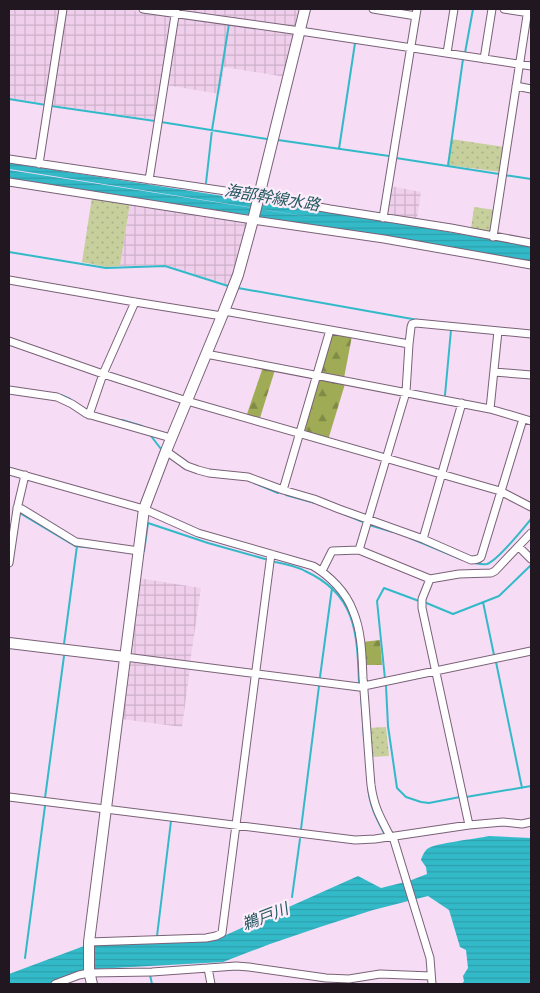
<svg xmlns="http://www.w3.org/2000/svg" width="540" height="993" font-family="Quicksand,'Noto Sans JP',sans-serif">
<defs>
<pattern id="industrial-grid" width="8" height="8" patternUnits="userSpaceOnUse" patternTransform="scale(1.25)"><rect width="8" height="8" fill="#efcfec"/><path d="M0 4h8M4 0v8" fill="none" stroke="#cdb1ca"/></pattern>
<pattern id="grass-dots" width="8" height="8" patternUnits="userSpaceOnUse" patternTransform="scale(1.25)"><rect width="8" height="8" fill="#c7d09d"/><path d="M2 2h.1M6 6h.1" fill="none" stroke="#abb287" stroke-width="1.8" stroke-linecap="round"/></pattern>
<pattern id="forest-firs" width="22" height="20" patternUnits="userSpaceOnUse" patternTransform="scale(1.25)"><rect width="22" height="20" fill="#9fac55"/><path d="M5 1l3.5 6h-7zM16 11l3.5 6h-7z" fill="#818b46"/></pattern>
<pattern id="water-rules" width="6" height="5" patternUnits="userSpaceOnUse" patternTransform="scale(1.25)"><rect width="6" height="5" fill="#33bac9"/><path d="M0 2.5h6" fill="none" stroke="#2d9fac"/></pattern>
</defs>
<rect width="100%" height="100%" fill="#f6dcf4"/>
<path fill="url(#industrial-grid)" d="M9,9H62L47,104L9,98Z
M65,9H124L171,16L173,18L157,120L51,105Z
M177,9H300L296,29L179,11Z
M178,16L294,33L286,77L224,67L220,94L166,85Z
M391,186L421,192L417,219L388,215L386,212Z
M130,203L247,220L250,223L230,286L166,265L120,266Z
M138,578L201,588L190,663L132,655L129,649Z
M128,660L190,668L182,727L121,719Z"/>
<path fill="url(#grass-dots)" d="M451,139L504,147L501,172L447,165Z
M92,197L130,203L120,266L106,267L82,262Z
M474,207L495,210L491,233L471,229Z
M386,727L389,756L370,757L369,728Z"/>
<path fill="url(#forest-firs)" d="M333,333L352,336L344,378L321,374L320,371L331,334Z
M263,367L275,370L259,421L246,417Z
M320,379L345,384L328,440L303,433V431L317,381Z
M380,640L382,665H364L362,642Z"/>
<path fill="url(#water-rules)" d="M9,163L387,221L488,239L531,246V262L384,236L9,178V170L329,220L9,169Z
M489,836L531,838V984H462L464,981L463,976L468,968L466,950L460,947L449,910L428,896L373,910L320,927L270,944L223,962L95,969L78,973L49,984H9V974L84,946L217,939L358,876L381,888L409,881L427,874L426,867L421,860C422,856 424,852 427,849C435,843 476,839 489,836Z"/>
<g fill="none" stroke-linecap="round" stroke-linejoin="round">
<path stroke="#33bac9" stroke-width="2" d="M465,53L473,9
M9,99L46,105
M51,106L155,121
M161,122L267,139
M278,140L389,156
M339,149L355,43
M396,158L499,174
M448,166L463,59
M504,175L531,179
M206,183L212,130L229,24
M9,252L106,268L165,266L228,286
M238,288L418,320
M61,395L70,399
M445,395L451,330H452
M122,420L142,426
M151,436L161,449
M254,483L278,493
M286,495L315,503
M18,512L75,546L104,549
M344,514L363,522
M369,525L393,532
M410,538L463,560
M144,551L148,523L208,543L265,559
M275,562C285,564 296,566 305,571C356,594 357,632 359,682
M475,563C479,564 483,565 487,564C498,560 522,530 531,519
M424,602L453,614L499,596L531,565
M483,602L494,655
M64,644L77,546
M496,662L522,788
M320,677L332,588
M385,679L377,601L384,588L419,601
M386,686L388,726L397,788L406,797L421,802L429,803L460,797
M361,693L364,738
M368,785C369,804 375,816 384,833
M466,797L531,786
M45,798L64,656
M301,829L319,686
M292,897L300,839
M157,936L171,821
M25,958L45,806
M150,975L152,984"/>
<g stroke="#796278" stroke-width="9">
<path id="street" d="M143,9L300,31L531,66
M373,9L416,16
M504,9L530,13
M447,53L454,9
M484,59L492,9
M516,86L531,89
M9,159L259,196L330,209L451,228L531,243
M39,164L63,9
M149,180L176,9
M9,182L253,220L384,239L531,265
M383,218L417,9
M493,237L528,9
M9,280L135,302L222,316
M224,311L409,344
M9,341L103,374L187,401L500,491L531,507
M206,354L490,409L531,421
M494,372L531,375
M9,390L57,397L72,404L87,414L171,438
M490,409L498,331
M89,415L103,374L135,302
M166,451L187,466L198,470L209,473L248,477L283,490L314,499L339,509L423,539L471,560C475,560 478,560 481,557L523,419
M9,471L144,509L198,533L313,566C330,576 346,592 353,611C362,632 362,656 363,678C366,714 368,750 371,785C374,807 380,817 390,836
M283,490L330,330
M17,508L22,509L76,542L139,551
M423,539L462,403
M519,547L531,559
M359,550L406,392L409,344L411,327L412,324L416,323L531,334
M9,563L17,509L25,475
M322,571L332,551L359,550L430,579L459,574L491,573L495,571L531,533
M430,579L422,599V608L469,825
M125,657L359,687L531,651
M9,797L355,840L375,839L469,825L503,822L522,824L531,822
M393,837L430,958L432,984
M89,942L206,938L216,936L222,933L271,554
M208,968L211,984
M55,984L79,975L89,973L152,972L236,966L249,967L326,978L349,979L380,974L431,976"/>
</g>
<g stroke="#796278" stroke-width="12">
<path id="secondary" d="M9,643L125,657
M92,984L89,971V942L144,509L166,451L222,316L238,275L253,220L305,9"/>
</g>
<use href="#street" stroke="#fff" stroke-width="7"/>
<use href="#secondary" stroke="#fff" stroke-width="10"/>
</g>
<g text-anchor="middle" dominant-baseline="central" stroke-width="4.5" stroke-linejoin="round" paint-order="stroke">
<g font-size="16" font-style="italic" fill="#23585f" stroke="#fdedfb">
<text transform="translate(272 197) rotate(9)">海部幹線水路</text>
<text transform="translate(265 916) rotate(-21)">鵜戸川</text>
</g>
</g>
<rect width="540" height="993" fill="none" stroke="#211720" stroke-width="20"/>
</svg>
